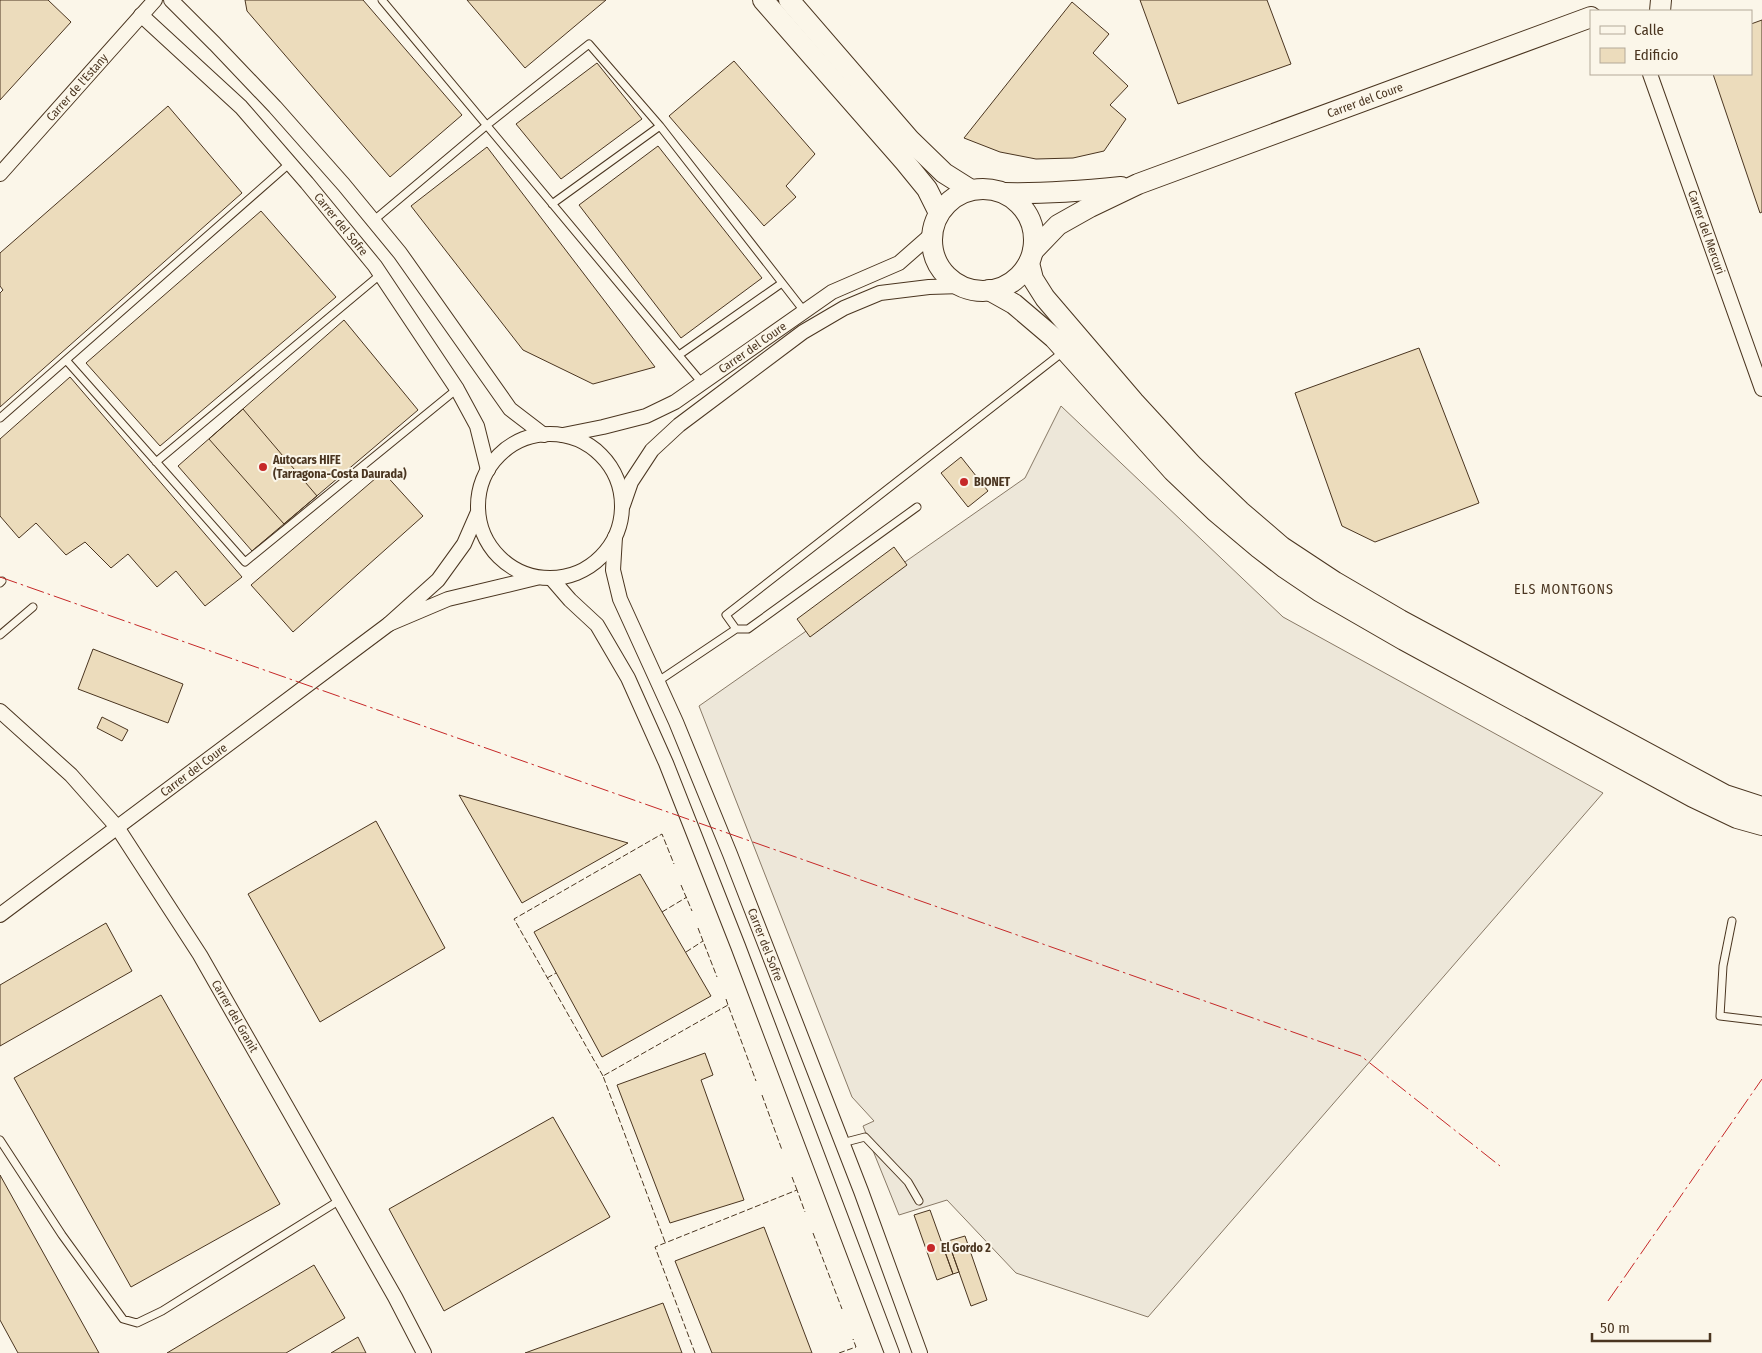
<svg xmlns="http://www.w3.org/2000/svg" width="1762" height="1353" font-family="'Fira Sans Condensed',sans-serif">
<rect width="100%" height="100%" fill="#fbf6e9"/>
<path fill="#ede7d9" stroke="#887966" d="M1061,406L1283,617L1603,793L1148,1317L1016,1273L947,1200L899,1215L863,1126L874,1121L852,1097L699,706L1025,478Z"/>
<path fill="#ecdcbc" stroke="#4a3520" d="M0,0H48L71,22L0,100Z
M245,0H363L462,115L390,177L247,11Z
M467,0H606L525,68Z
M1140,0H1267L1291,64L1178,104Z
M1072,2L1109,34L1093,53L1128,86L1110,105L1126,119L1104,151L1073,158L1036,159L1000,152L964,138Z
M1762,20V212L1760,213L1713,74H1751V24Z
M734,61L815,154L786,186L796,197L764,226L669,116Z
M597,63L642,119L561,179L516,124Z
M168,106L242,193L0,407V293L3,290L0,286V253Z
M658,146L762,278L681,338L579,205Z
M487,147L655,367L593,384L523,350L411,206Z
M261,211L336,297L160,446L86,363Z
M344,320L418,410L252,551L178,466Z
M1419,348L1479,503L1375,542L1342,526L1295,393Z
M70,377L242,577L205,606L176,571L157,587L128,554L111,568L85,542L66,555L36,523L19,538L0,516V439Z
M243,409L317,496L284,524L209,439Z
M961,457L988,491L968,507L941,473Z
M383,472L423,516L293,632L251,585Z
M894,547L907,565L810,637L797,619Z
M93,649L183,684L168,723L78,689Z
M102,717L128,730L122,741L97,728Z
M459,795L628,843L522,903Z
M376,821L445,948L320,1022L248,894Z
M640,874L711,996L602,1057L534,932Z
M106,923L132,971L0,1046V985Z
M161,995L280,1204L131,1287L14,1078Z
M705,1053L713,1075L701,1080L744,1200L670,1223L617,1085Z
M553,1117L610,1217L444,1311L389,1209Z
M0,1175L99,1353H18L0,1320Z
M930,1210L953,1274L937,1280L914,1215Z
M764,1227L812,1353H712L675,1261Z
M965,1236L987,1300L971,1306L948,1241Z
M948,1241L959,1272L953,1274L942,1244Z
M314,1265L345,1318L286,1353H167Z
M663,1303L682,1353H525Z
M358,1337L366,1353H331Z"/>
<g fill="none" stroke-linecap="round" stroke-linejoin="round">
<g stroke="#4a3520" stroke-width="9">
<path id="lane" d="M382,0L702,383
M552,204L660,126
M373,221L487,125L589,44L660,126L804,311
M679,355L782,283
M66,360L245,562L457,389
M0,418L290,163
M156,462L381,274
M0,583L2,581
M736,629L726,615L1063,352
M0,635L33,607
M657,682L736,629H748L917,507
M1732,921L1723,966L1720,1016L1762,1021
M0,1140L62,1235L123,1319L137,1323L162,1311L340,1200
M842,1143L865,1137L908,1182L919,1201"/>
</g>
<g stroke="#4a3520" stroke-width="16">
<g id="street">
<path d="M171,0L215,44L275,107L344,185L400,253L510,409L544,435"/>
<path id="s1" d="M141,15L241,107L307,183L375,266L457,389L477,426L488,470"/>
<path id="s2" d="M1650,74L1762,389"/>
<path id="s3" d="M0,174L155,0"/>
<circle cx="550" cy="506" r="72"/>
<path id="s4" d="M563,435L603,427L646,416L675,402L832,292L899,263L932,234"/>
<path d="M623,505L631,482L652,450L679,425L803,332L844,308L880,293L929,287L962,286"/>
<path d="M478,512L464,544L438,580L389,624L448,599L536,578"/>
<path id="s5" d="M615,537L613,570L620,599L676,722L730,854L861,1191L920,1353"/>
<path d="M551,578L570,600L597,625L628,678L666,763L738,946L892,1353"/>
<path id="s6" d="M0,711L71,775L117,827L200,955L395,1297L424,1353"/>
<path id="s7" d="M0,915L389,624"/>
</g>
</g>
<g stroke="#4a3520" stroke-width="22">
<g id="secondary">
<path d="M763,0L905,162L927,189L939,213"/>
<path d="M789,0L910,140L944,173L971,190"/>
<path d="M1660,11L1661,0"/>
<circle cx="983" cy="240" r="51"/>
<path d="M1004,193C1044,194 1082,191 1121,187"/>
<path id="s8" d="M1033,251L1058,225L1090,207L1138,184L1591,17"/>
<path d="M1029,263L1033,279L1045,298L1134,402L1192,465L1240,511L1282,547L1335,582L1400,620L1725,795L1762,807"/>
<path d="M989,290L1014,304L1054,338L1173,471L1215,511L1259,548L1285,568L1319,591L1404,640L1693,797L1737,818L1762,825"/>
</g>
</g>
<use href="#lane" stroke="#fbf6e9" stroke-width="7"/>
<use href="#street" stroke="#fbf6e9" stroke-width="14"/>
<use href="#secondary" stroke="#fbf6e9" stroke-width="20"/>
<path stroke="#4a3520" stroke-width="1" stroke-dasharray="6 2.5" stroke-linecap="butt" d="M681,885L692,911
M662,912L687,897
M698,928L717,977
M686,952L703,941
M547,978L556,973
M726,999L728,1005
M603,1076L514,919L662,834L674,864
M762,1095L782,1150
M792,1177L797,1190
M813,1233L842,1309
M665,1242L603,1076L728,1005L756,1081
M695,1353L655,1247L797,1190L805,1212
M839,1353L856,1347L853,1339"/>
<path stroke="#c62828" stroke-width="1" stroke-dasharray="18 4 2.5 4" stroke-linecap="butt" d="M0,577L1361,1056L1500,1166
M1608,1301L1762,1079"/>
</g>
<g fill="#c62828" stroke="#fbf6e9" stroke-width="2">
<circle cx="263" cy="467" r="5"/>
<circle cx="964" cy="482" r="5"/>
<circle cx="931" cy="1248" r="5"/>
</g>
<g text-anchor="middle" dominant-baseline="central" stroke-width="4" stroke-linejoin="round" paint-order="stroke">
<g font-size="12" fill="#4a3520" stroke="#fbf6e9">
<text stroke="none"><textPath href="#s3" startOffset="116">Carrer de l'Estany</textPath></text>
<text stroke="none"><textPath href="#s8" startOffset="368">Carrer del Coure</textPath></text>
<text stroke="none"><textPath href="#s1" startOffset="290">Carrer del Sofre</textPath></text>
<text stroke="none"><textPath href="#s2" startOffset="168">Carrer del Mercuri</textPath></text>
<text stroke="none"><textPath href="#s4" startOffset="212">Carrer del Coure</textPath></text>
<text stroke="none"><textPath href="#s7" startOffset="242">Carrer del Coure</textPath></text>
<text stroke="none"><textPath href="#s5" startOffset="438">Carrer del Sofre</textPath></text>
<text stroke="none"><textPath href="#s6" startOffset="388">Carrer del Granit</textPath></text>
</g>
<g font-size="12" font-weight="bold" fill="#4a3520" stroke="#fbf6e9" text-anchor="start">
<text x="273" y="460">Autocars HIFE<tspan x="273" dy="14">(Tarragona-Costa Daurada)</tspan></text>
<text x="974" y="482">BIONET</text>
<text x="941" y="1248">El Gordo 2</text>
</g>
<g font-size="14" letter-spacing="1" fill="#4a3520" stroke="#fbf6e9">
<text x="1564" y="589">ELS MONTGONS</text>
</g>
</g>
<rect x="1590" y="10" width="162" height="65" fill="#fbf6e9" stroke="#b4a999"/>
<rect x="1600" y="26" width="25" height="8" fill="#fbf6e9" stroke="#b4a999"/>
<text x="1634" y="35" font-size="15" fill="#4a3520">Calle</text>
<rect x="1600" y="48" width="25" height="15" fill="#ecdcbc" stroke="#b4a999"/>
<text x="1634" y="60" font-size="15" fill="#4a3520">Edificio</text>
<path d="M1592 1333v8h118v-8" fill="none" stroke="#4a3520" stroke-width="2.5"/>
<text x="1600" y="1333" font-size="15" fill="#4a3520" stroke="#fbf6e9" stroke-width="4" paint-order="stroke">50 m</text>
</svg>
